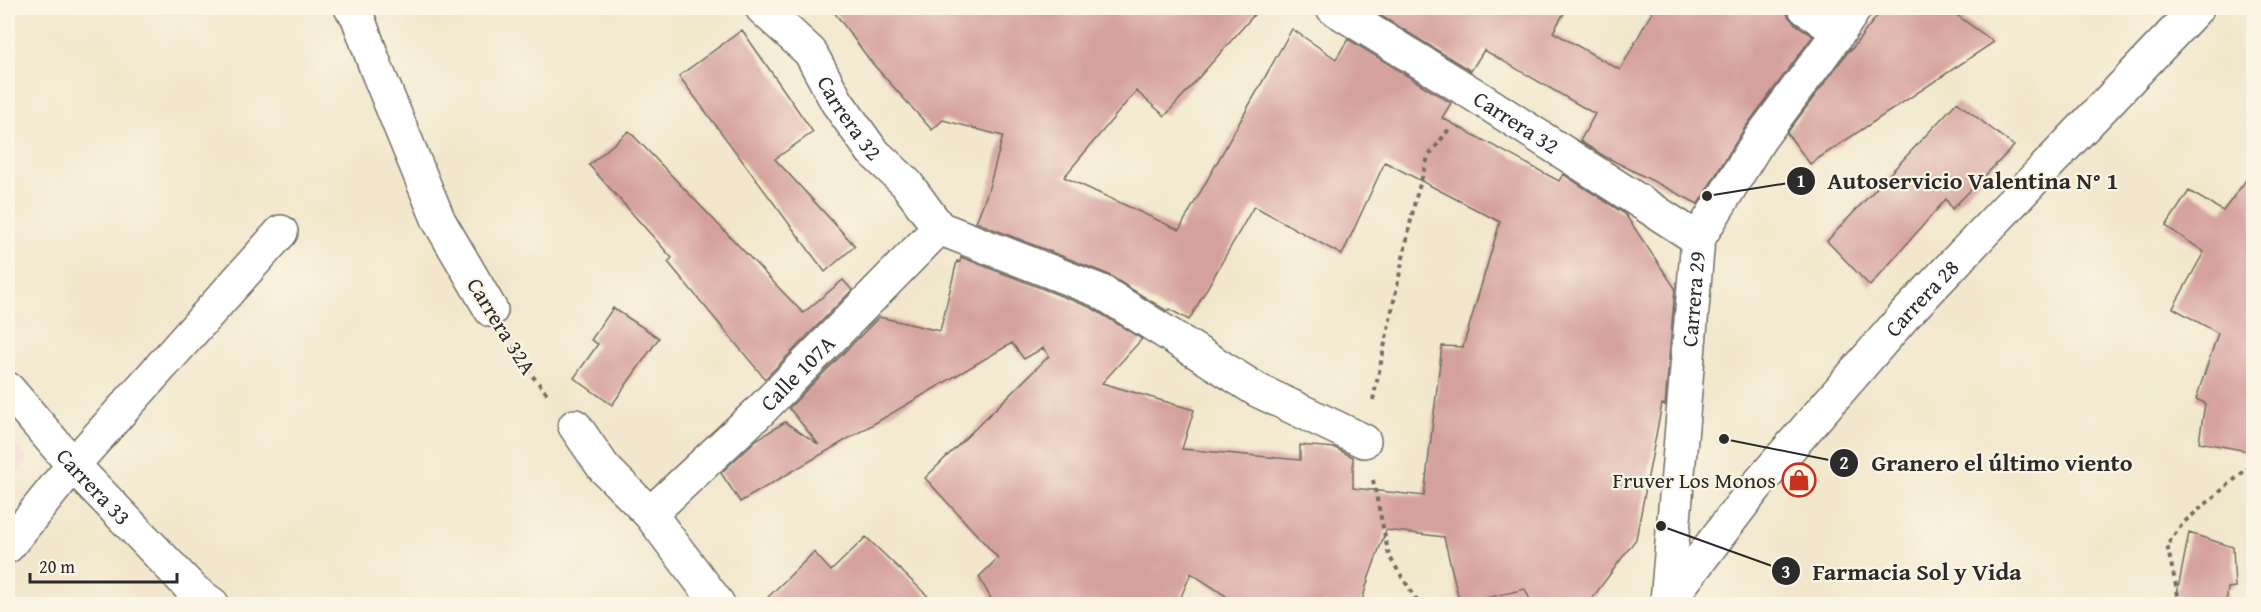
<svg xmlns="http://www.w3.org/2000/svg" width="2261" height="612" font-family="'Gentium Book Plus',serif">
<rect width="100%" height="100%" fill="#fcf5e5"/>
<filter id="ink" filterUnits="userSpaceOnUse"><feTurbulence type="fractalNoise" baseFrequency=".0167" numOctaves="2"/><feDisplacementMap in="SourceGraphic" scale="12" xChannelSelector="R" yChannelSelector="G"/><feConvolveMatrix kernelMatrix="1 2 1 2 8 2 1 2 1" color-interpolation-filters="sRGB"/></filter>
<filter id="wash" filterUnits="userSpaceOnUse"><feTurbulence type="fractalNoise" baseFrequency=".008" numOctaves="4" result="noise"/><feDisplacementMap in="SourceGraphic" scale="24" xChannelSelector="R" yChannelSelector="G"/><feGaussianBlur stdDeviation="1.35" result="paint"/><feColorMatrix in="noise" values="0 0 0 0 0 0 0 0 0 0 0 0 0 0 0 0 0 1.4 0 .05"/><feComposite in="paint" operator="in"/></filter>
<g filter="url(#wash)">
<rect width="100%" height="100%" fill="#f2e7cc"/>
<path fill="#f7d0cb" d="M8,434L29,461L8,480Z"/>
<g id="blocks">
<path fill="#d5a19d" d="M831,8H1260L1165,116L1136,91L1064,177L1179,230L1292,29L1336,59L1348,39L1451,103L1442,118L1559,181L1563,174L1625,214L1675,288L1665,405L1662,404L1636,539L1588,604H1532L1525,589L1460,604L1444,537L1386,530L1369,577L1361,604H1238L1191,573L1178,604H994L979,577L998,558L925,478L1049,356L1043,348L1024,359L1012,343L740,502L721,473L756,440L785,422L819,445L789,408L879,317L940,331L957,261L960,262L961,257L1092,308L1142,339L1102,383L1194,410L1182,449L1300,460V445L1335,448L1353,457V488L1424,496L1442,346L1463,347L1500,222L1385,162L1342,255L1254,206L1189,320L1169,309L1167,311L1107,274L976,222L988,191L1003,136L943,120L932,130L872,63Z
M1368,8H1567L1553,32L1620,70L1654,8H1786L1788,16L1794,23L1813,36L1744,129L1698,204L1604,156L1580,141L1595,114L1484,50L1471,71Z
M1883,8H1947L1994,42L1810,164L1787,133L1850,49L1851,50Z
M742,30L813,132L775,159L855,246L825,272L679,76Z
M1957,102L2014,146L1952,209L1946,199L1870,286L1827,241Z
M629,131L803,313L843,280L852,290L765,379L668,262L672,258L589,165Z
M2253,171V452L2199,442L2205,403L2196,399L2218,333L2173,308L2204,252L2166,226L2189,191L2223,211Z
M613,308L659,338L612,405L574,378L598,344L591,340Z
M2189,533L2233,547L2235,587L2228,588L2226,604H2175Z
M866,537L936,604H761L814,552L831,571Z"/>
</g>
</g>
<g filter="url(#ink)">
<use href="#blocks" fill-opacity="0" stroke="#716d63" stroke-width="1.5"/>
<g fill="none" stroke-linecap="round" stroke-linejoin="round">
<g stroke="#716d63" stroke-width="36">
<g id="minor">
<path d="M351,8L357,15L378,73L439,221L491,310"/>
<path id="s1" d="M762,8L810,52L837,102L872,151L906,183L939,228"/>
<path id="s2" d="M1333,8L1473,94L1698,239"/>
<path d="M1805,8L1839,32"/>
<path d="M939,228L1100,291L1257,390L1364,441"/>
<path id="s3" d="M8,389L73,465L194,591L212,604"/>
<path d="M575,426L604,468L650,514L718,604"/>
<path id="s4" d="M650,514L760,411L939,228"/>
<path d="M8,546L73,465L281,232"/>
<path id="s5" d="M1667,602L1698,239L1759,140L1839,32L1855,8"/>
<path id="s6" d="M1666,604L1754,489L1905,315L2197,8"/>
</g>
</g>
<path stroke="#716d63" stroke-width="4" stroke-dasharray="4.5 4.5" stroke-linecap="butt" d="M513,346L525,367L549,396
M1373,400L1415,201L1428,157L1449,129
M1373,480L1389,556L1419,604
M2180,604L2167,545L2183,523L2254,463"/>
<use href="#minor" stroke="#fff" stroke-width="33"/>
</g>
</g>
<defs>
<g id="shop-ring" transform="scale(1.725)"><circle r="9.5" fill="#fcf5e5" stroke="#c8321e" stroke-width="1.5"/><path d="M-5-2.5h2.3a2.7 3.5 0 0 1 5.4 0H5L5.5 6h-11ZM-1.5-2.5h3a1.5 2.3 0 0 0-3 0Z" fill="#c8321e"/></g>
</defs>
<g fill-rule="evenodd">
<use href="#shop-ring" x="1799" y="480"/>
</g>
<g text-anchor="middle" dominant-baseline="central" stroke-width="4.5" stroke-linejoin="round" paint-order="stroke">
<g font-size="22" fill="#2b2b2b" stroke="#fcf5e5">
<text stroke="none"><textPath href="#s1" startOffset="142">Carrera 32</textPath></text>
<text stroke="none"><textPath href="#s2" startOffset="216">Carrera 32</textPath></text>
<text stroke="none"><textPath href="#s6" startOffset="399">Carrera 28</textPath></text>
<text stroke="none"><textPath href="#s5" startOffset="304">Carrera 29</textPath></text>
<text transform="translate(502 326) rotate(58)">Carrera 32A</text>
<text stroke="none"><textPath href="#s4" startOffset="204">Calle 107A</textPath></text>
<text stroke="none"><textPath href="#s3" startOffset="130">Carrera 33</textPath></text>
</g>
<g font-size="22" fill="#2b2b2b" stroke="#fcf5e5" text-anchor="end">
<text x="1776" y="480">Fruver Los Monos</text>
</g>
</g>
<path fill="none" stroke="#2b2b2b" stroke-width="2" d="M1707 196L1801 181M1724 439L1844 463M1661 526L1786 571"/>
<g fill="#2b2b2b" stroke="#fcf5e5" stroke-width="2">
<circle cx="1707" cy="196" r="6"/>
<circle cx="1724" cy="439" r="6"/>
<circle cx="1661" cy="526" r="6"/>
<circle cx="1801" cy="181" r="15"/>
<circle cx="1844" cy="463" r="15"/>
<circle cx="1786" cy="571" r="15"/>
</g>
<g font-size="18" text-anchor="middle" font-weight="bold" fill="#fff">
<text x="1801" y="187">1</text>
<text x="1844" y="469">2</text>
<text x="1786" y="578">3</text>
</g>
<g font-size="24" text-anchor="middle" font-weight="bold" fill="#2b2b2b" stroke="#fcf5e5" stroke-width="4.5" stroke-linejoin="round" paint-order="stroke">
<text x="1973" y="189">Autoservicio Valentina N° 1</text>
<text x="2002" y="471">Granero el último viento</text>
<text x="1917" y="580">Farmacia Sol y Vida</text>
</g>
<rect width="2261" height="612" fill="none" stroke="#fcf5e5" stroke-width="30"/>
<path d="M30 573v9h147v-9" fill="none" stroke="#2b2b2b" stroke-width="3"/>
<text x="39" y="573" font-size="18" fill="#2b2b2b" stroke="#fcf5e5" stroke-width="4.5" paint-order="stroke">20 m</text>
</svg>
